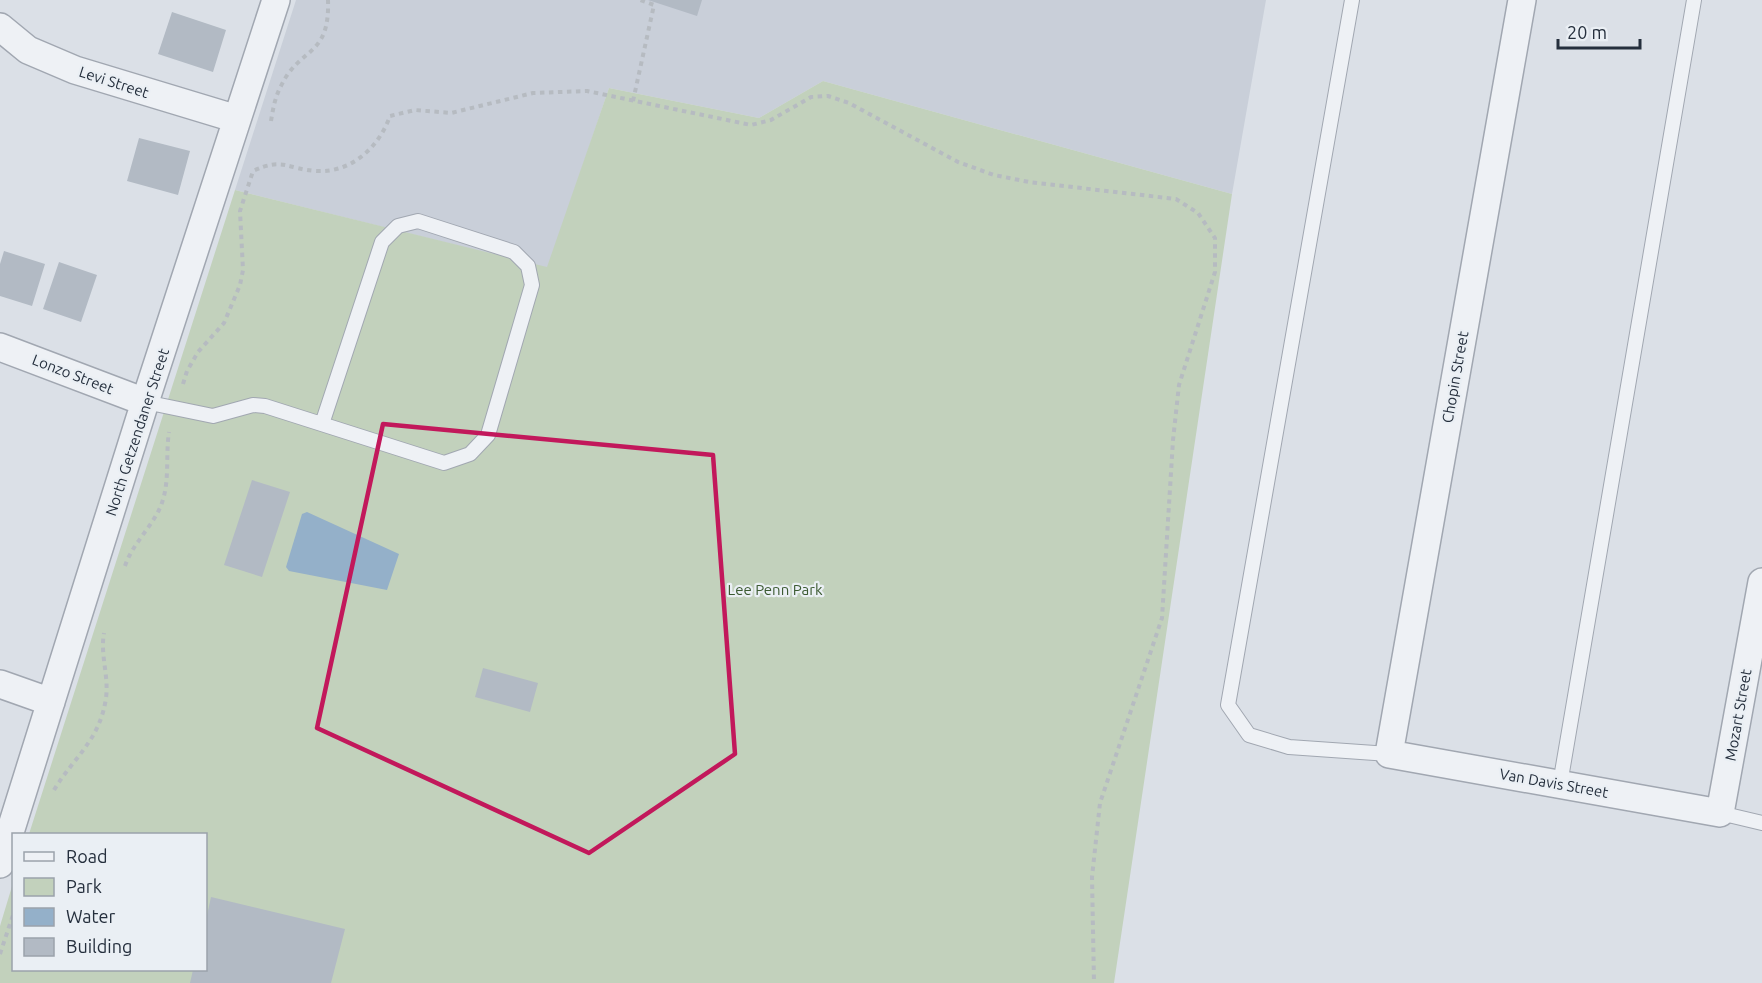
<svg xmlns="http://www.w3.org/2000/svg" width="1762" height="983" font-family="Ubuntu,sans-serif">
<rect width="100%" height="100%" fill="#dbe0e7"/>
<path fill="#c9cfd9" d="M296,0H1266L1232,194L823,81L759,118L609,88L548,268L235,190Z"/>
<path fill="#c2d1bc" d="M823,81L1232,194L1114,983H0V926L13,883L14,970H206V834H29L235,190L547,267L609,88L759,118Z"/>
<path fill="#94b0c9" d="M307,512L399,554L387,590L289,571L286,567L302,514Z"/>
<path fill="#b2bac4" d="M648,0H702L697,16Z
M172,12L226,30L213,72L158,54Z
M139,138L190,151L178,195L127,181Z
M4,251L45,264L32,306L0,296V264Z
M59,262L97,275L81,322L43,309Z
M252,480L290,492L262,577L224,565Z
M483,668L538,683L530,712L475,697Z
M211,897L345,929L331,983H190L193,970H206V920Z"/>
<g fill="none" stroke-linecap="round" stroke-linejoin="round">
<g stroke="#a1a7b1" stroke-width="16">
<path id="service" d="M1352,0L1228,705L1249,735L1289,747L1389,754
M145,402L213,416L253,405L265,406L444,463L470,454L488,435L532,285L528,266L514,252L418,221L398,226L382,242L322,424
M1560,784L1694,0
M1720,813L1762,823"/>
</g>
<g stroke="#a1a7b1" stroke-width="30">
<path id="minor" d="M1522,0L1389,754L1720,813L1762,582
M0,27L28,50L75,70L237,119
M0,347L145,402
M0,684L51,702
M0,864L145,402L276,0"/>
</g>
<path stroke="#b6bbc1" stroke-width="4" stroke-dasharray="4.5 4.5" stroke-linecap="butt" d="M633,101L654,5L640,0
M271,121C273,109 275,97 281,86C300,46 330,58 328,0
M183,384L187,371L198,352L224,323L240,285L243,270L240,211L253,171C283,157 287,169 316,171C352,173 379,147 390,116L415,110L451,113L533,93L587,91L751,125L771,120L811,97L828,96L849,103L958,162L994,175L1029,182L1176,199L1198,213L1215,238V272L1179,385L1173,440L1162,618L1100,803L1092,877L1094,983
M125,566C132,545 149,530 159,510C171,485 165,459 169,432
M54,790C74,757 100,740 106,698C109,676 100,655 104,633
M0,954L14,912"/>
<use href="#service" stroke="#eef1f5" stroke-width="14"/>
<use href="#minor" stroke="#eef1f5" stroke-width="27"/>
</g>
<path fill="none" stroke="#c2185b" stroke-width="4.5" stroke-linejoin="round" d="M383,424L713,455L735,754L589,853L317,728Z"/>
<g text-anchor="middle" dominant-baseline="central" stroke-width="4.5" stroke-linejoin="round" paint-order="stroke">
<g font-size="15" fill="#252f3d" stroke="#eaeff4">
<text transform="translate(114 82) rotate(18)">Levi Street</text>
<text transform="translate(73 374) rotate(21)">Lonzo Street</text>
<text transform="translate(1455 377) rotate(-80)">Chopin Street</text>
<text transform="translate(137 432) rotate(-72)">North Getzendaner Street</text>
<text transform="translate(1738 715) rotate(-80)">Mozart Street</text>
<text transform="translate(1554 783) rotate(10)">Van Davis Street</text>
</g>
<g font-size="15" fill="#3b5a31" stroke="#eaeff4">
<text x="775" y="589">Lee Penn Park</text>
</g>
</g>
<rect x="12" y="833" width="195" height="138" fill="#eaeff4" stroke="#9ba2ab" stroke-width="1.5"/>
<rect x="24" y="852" width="30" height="9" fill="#eef1f5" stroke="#9ba2ab" stroke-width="1.5"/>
<text x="66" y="863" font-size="18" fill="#252f3d">Road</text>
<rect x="24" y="878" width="30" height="18" fill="#c2d1bc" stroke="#9ba2ab" stroke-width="1.5"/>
<text x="66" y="893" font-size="18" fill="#252f3d">Park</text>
<rect x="24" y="908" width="30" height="18" fill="#94b0c9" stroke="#9ba2ab" stroke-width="1.5"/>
<text x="66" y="923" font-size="18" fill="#252f3d">Water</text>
<rect x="24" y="938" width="30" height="18" fill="#b2bac4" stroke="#9ba2ab" stroke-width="1.5"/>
<text x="66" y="953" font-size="18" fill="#252f3d">Building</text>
<path d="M1558 39v9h82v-9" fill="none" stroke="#252f3d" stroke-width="3"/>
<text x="1567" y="39" font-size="18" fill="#252f3d" stroke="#eaeff4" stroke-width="4.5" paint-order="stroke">20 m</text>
</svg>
